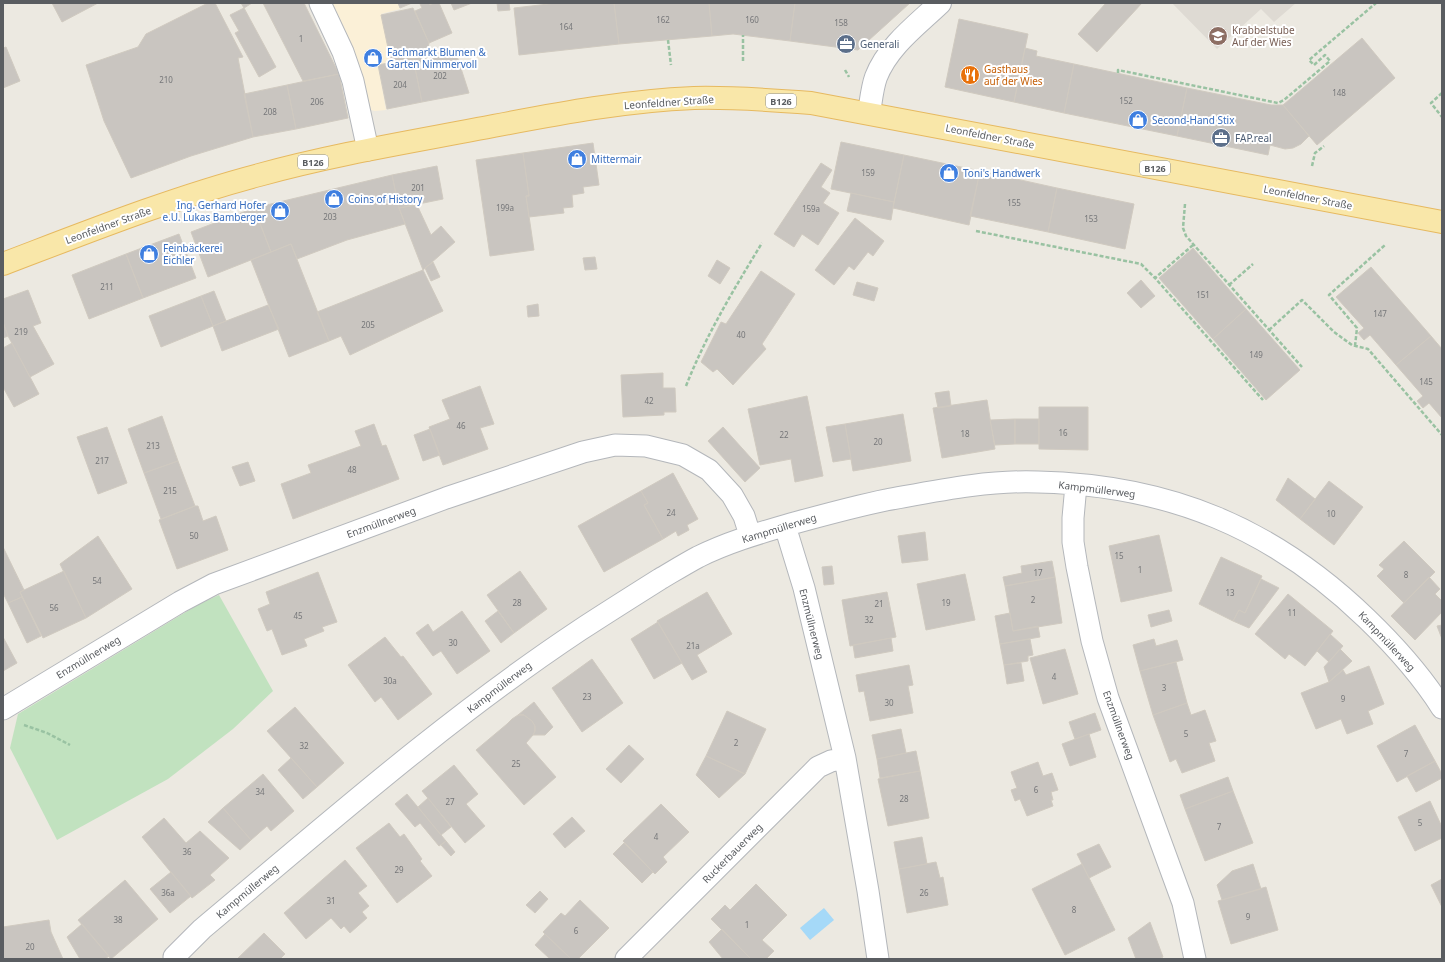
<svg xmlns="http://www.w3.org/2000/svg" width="1445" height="962" font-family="'Noto Sans',sans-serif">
<rect width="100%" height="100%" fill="#ece9e1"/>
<path fill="#fbf0d7" d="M330,3H398L400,9L381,14L391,62L378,65L386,110L375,111L371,110L362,74L354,54Z"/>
<path fill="#dedad3" d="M1172,3H1296L1274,22L1261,9L1217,49Z"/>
<path fill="#c1e2bf" d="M219,595L273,691L233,729L168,779L57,840L10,748L18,714L199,604Z"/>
<path fill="#a5d9f8" d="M824,908L834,920L810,940L800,928Z"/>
<path fill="#c9c5c0" stroke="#d0cac0" d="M52,3H98L62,22Z
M208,3H215L243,57L238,58L253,137L191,156L131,178L104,121L86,65L138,47L146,34Z
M241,3H252L244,8Z
M263,3H304L339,74L303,81Z
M398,3H412L400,8Z
M423,3H429L430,5L434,3H439L452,33L429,43L415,11L422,8L420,4Z
M451,3H472L454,10Z
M497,3H509L510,10L498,11Z
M557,3H614L619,44L519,55L514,8Z
M614,3H709L712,36L619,44Z
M709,3H795L790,41L733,34L712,36Z
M795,3H910L858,50L790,41Z
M1106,3H1142L1097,52L1078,34Z
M244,8L276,67L259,77L235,33L239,31L230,15Z
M413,8L429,43L426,56L391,62L381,15Z
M959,19L1028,34L1014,102L945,87Z
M1362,38L1395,78L1317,145L1283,105Z
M6,47L20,81L3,88V48Z
M1025,48L1037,51L1036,56L1074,64L1064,113L1014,102Z
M455,50L469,93L422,102L413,58Z
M413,58L422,102L387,109L378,65Z
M1074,64L1187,88L1177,136L1064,113Z
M339,74L348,118L296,129L287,85Z
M287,85L296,129L253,137L244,94Z
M1187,88L1271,105H1283L1309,136L1301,144L1293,148L1285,149L1270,145L1268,155L1177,136Z
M841,142L904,155L894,202L831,189Z
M593,143L599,185L583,187L584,193L572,195L573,207L563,208L564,213L529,217L526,196H529L523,153Z
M523,153L529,196H526L534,250L490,256L476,160Z
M904,155L980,171L969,225L893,208Z
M821,163L832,170L821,187L830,193L823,203L839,213L818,245L802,234L794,247L774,234Z
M437,166L443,199L399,208L392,175Z
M980,171L1057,188L1048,232L970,216Z
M392,175L399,208L405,224L347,240L297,259L291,244L271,252L254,208Z
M1057,188L1134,204L1125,249L1048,232Z
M851,193L894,202L891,220L847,211Z
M417,205L431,235L441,226L455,242L423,270L399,208Z
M254,208L271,252L208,277L191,232Z
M855,218L884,241L873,256L868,252L854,270L849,266L834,285L815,270Z
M179,234L196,278L143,298L126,254Z
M291,244L329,341L289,357L251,260Z
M1193,248L1246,309L1213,339L1159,278Z
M126,254L143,298L89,319L72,275Z
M595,257L597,269L585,270L583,258Z
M717,260L730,268L720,284L708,276Z
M433,262L440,277L431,281L425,268Z
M1371,267L1431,336L1396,365L1370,335L1364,340L1358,333L1364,328L1336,297Z
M423,270L443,311L350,355L341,336L329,341L317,312Z
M761,271L795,294L762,344L766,349L733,385L717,369L713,372L701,362L721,322L726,324Z
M1141,280L1155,296L1141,308L1127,293Z
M857,282L878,288L874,301L853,295Z
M28,290L41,323L33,326L54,364L30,377L8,336L3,322V299Z
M214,291L226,321L213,326L201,296Z
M201,296L213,326L161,347L149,316Z
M538,304L539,316L528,317L527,306Z
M268,305L279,329L222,351L213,326Z
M1246,309L1300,370L1266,400L1213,339Z
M3,322L8,336L3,338Z
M1431,336L1442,349V418L1429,403L1423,408L1417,401L1423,396L1396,365Z
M12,343L39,394L14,407L3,387V348Z
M663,373V388H675L676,412H664V415L623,417L621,375Z
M480,386L494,424L480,428L488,449L443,465L429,427L450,419L442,400Z
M949,391L951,406L938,408L935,393Z
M807,396L823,476L795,482L791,459L760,465L748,409Z
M987,400L995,449L942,458L933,408Z
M1039,407H1088V450L1039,449Z
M903,414L911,461L853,471L845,424Z
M162,416L178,461L144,473L128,429Z
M1015,419V444L995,445L990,420Z
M1015,419H1039V444H1015Z
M374,424L382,446L386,445L399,479L293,519L281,484L311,473L308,465L361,446L355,431Z
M845,424L851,459L833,462L826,427Z
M107,427L127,483L98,494L77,437Z
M723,427L760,468L745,482L708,441Z
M430,429L440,455L423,461L414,435Z
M178,461L195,506L161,519L144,473Z
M248,462L255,481L240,486L232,467Z
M673,473L698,519L687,525L689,530L678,536L676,531L663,539L644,505L648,503L641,491Z
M1288,478L1315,499L1300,519L1276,500Z
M1329,481L1363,507L1334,545L1300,519Z
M641,491L648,503L644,505L663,539L604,572L578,526Z
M195,506H198L203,521L216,516L228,550L177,569L159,520Z
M925,532L928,560L902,563L898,536Z
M1159,535L1172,591L1121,602L1109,546Z
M98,536L132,589L86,618L60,564Z
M1404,541L1435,572L1404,603L1377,576L1384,569L1379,565Z
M3,547L24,590L20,592L22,597L8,603L3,593Z
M1221,557L1262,576L1245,613L1239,610L1233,621L1199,604Z
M1052,561L1055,577L1005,586L1003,577L1022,573L1021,566Z
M832,566L834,584L824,585L822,567Z
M64,571L86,618L43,638L20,592Z
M520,571L547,609L514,633L487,595Z
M318,572L337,622L322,627L324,631L304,639L307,646L282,655L272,629L267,631L258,609L270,604L266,592Z
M965,574L975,620L926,630L917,584Z
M1055,577L1062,623L1013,631L1005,586Z
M1429,577L1440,589L1435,594L1442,601V612L1415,640L1391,616Z
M1261,579L1279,588L1249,628L1233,621L1239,610L1245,613Z
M707,592L732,634L697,655L707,672L692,680L657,621Z
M887,592L896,637L850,646L842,600Z
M1288,594L1333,631L1305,666L1289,654L1285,659L1255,634Z
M22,597L41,636L27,643L8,603Z
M1169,610L1172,621L1151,627L1148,615Z
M462,611L490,651L457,674L441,651L433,656L416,633L428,624L433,632Z
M498,611L514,633L501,643L485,621Z
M1010,613L1013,631L1038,626L1040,637L1000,644L995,616Z
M658,622L682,663L654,679L631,639Z
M1442,625V639L1437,626Z
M1330,634L1343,646L1329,662L1317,651Z
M3,637L17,663L3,671Z
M385,637L401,657L403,656L432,694L398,720L381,697L375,702L348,665Z
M891,638L893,651L855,658L853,645Z
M1030,639L1033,655L1028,656V661L1004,665L1000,644Z
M1154,639L1156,646L1177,640L1183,660L1140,671L1133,645Z
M1065,649L1078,694L1043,704L1030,658Z
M1340,649L1352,661L1329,682L1324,667Z
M592,659L623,703L582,732L552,688Z
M1176,662L1187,703L1153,715L1140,671Z
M1021,663L1024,681L1007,684L1004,665Z
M909,665L913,685L908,686L913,713L870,721L864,691L859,692L856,675Z
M1369,666L1384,704L1368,711L1373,724L1347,734L1341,719L1316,729L1301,693L1329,682L1343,670L1346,675Z
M534,702L553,727L545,735H533L535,731V726L532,721L524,715H518Z
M1187,703L1191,715L1205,710L1216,741L1209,743L1215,761L1182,773L1176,759L1170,762L1153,715Z
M295,707L344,763L317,787L267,731Z
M727,711L766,729L745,774L706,756Z
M1095,713L1101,730L1075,739L1069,722Z
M518,715H524L532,721L535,726V731L533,735L526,743L556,777L524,805L476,750L507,724L512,719Z
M1415,725L1435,761L1397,782L1377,746Z
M901,729L906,753L877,759L872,735Z
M1089,734L1096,757L1070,766L1062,744Z
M629,745L644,759L621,783L606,769Z
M916,751L920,771L880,778L877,759Z
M706,756L745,774L719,798L696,775Z
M291,758L317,787L303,799L278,770Z
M1435,761L1442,774V778L1416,792L1407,776Z
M1038,762L1043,776L1052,773L1058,790L1051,792L1053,800H1051L1053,806L1027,816L1020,799L1015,801L1011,790L1017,788L1011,772Z
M454,765L478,794L466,804L485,826L465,843L422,791Z
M920,771L929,818L888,826L878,779Z
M263,774L294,811L271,831L267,826L251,840L223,808Z
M1228,777L1233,791L1185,809L1180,795Z
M1233,791L1253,843L1205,861L1185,809Z
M407,794L446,841L439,846L420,823L415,827L395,804Z
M428,798L451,827L441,835L418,807Z
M1430,801L1442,827V838L1415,851L1398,817Z
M661,804L689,832L663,857L667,862L655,874L623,841Z
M223,808L251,840L240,850L208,822Z
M572,817L585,831L565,848L553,834Z
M164,818L186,843L200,831L229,858L210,875L215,880L192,898L142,837Z
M389,823L400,837L404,834L422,859L420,861L432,876L397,903L356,848Z
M922,837L927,864L899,869L894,842Z
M446,841L455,852L451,856L441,845Z
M624,843L653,872L642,883L613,854Z
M1099,844L1111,867L1089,878L1077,854Z
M345,860L367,886L358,893L369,906L362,912L367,918L350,933L344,926L341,929L331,918L306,939L284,913Z
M936,862L940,878L943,877L948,905L907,913L899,869Z
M1082,864L1115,930L1065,955L1032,889Z
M1253,864L1261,889L1222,900L1217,885L1232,871Z
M171,872L191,896L170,913L150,889Z
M1442,879V907L1431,885Z
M125,880L158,919L111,959L78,920Z
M756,884L787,915L762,940L774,951L766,959H751L711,919L725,905L730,910Z
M1266,887L1278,930L1231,944L1218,901Z
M540,891L548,899L535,913L526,905Z
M580,900L609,928L578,959H571L543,932L561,913L565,916Z
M49,920L51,932L63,959H3V927Z
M1150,922L1163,957L1159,959H1136L1128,938Z
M82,924L109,956L105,959H80L67,937Z
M722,929L751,959H723L709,942Z
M264,933L285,954L280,959H237Z
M545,934L571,959H550L535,945Z"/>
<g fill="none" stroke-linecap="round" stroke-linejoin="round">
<g stroke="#b4b7bb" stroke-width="23">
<path id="street" d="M320,3L343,52L353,81L368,150
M1076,485L1073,518V542L1077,567L1092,641L1108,698L1183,903L1195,959
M785,526L804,588L845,758L868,891L878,959
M3,709L180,602L214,584L446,498L583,452L615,445L646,446L683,455L709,470L732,495L744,516L750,535
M174,957L202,929C325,826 446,719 580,630C606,613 633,596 660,579C672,572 685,564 698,557C726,543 756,534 787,525C820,516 852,507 886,500C936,491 987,480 1038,482C1169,485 1273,528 1367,619C1395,646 1421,675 1442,708
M626,959L818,767L831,761L845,758"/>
</g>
<g stroke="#b3b6bb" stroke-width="24">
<path id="secondary" d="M869,113C871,101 872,88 876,77C888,46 917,25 940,3"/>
</g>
<g stroke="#e6b960" stroke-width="24">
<path id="primary" d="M3,264C87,232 172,198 259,175C328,156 398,144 467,131C542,117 618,101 694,98C733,97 772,100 811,103L1442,222"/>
</g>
<path stroke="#99c2a2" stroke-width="2.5" stroke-dasharray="4 2" stroke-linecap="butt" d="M668,40L671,65
M743,61V35
M845,70L849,77
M1118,73V70L1278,103L1284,100L1330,61L1325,55L1314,65L1309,60L1376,3
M1442,93L1431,103L1442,117
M1312,166L1315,153L1324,146
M1185,204L1183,228L1186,236L1302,367
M976,231L1141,264L1155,278
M1193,245L1155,278L1263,400
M1229,285L1253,264
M1269,330L1302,300L1334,332L1352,345L1368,349L1442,435
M1355,346L1357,328L1329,295L1385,245
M686,386C706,335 734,289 762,243
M24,725L47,733L70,745"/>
<use href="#street" stroke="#fff" stroke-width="21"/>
<use href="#secondary" stroke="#fff" stroke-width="22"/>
<use href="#primary" stroke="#f9e7a9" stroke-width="22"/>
</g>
<defs>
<g id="school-disc" transform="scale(1)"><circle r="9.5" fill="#8d6e63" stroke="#fff"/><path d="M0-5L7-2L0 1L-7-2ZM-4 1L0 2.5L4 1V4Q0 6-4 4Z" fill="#fff"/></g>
<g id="office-disc" transform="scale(1)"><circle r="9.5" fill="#5c6f8a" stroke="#fff"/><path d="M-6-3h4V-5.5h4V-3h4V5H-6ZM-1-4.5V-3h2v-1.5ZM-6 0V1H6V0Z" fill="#fff"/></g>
<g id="shop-disc" transform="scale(1)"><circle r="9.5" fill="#3f7fe0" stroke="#fff"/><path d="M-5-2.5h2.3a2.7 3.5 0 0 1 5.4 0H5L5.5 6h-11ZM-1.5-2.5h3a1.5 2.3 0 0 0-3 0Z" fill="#fff"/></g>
<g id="restaurant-disc" transform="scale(1)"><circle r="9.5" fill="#e8710a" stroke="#fff"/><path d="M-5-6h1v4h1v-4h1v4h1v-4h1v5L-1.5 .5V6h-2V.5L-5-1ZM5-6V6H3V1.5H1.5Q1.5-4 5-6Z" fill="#fff"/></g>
</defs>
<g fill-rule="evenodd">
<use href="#school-disc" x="1218" y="36"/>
<use href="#office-disc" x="846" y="44"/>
<use href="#shop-disc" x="373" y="58"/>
<use href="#restaurant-disc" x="970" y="75"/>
<use href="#shop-disc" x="1138" y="120"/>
<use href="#office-disc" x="1221" y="138"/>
<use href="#shop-disc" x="577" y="159"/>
<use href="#shop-disc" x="949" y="173"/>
<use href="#shop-disc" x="334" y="199"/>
<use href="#shop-disc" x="280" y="211"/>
<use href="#shop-disc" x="149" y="254"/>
</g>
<g text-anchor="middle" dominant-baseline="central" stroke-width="4" stroke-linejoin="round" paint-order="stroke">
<g font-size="8" fill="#767779">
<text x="663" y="19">162</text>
<text x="752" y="19">160</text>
<text x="841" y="22">158</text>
<text x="566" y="26">164</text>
<text x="301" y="38">1</text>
<text x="440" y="75">202</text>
<text x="166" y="79">210</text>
<text x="400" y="84">204</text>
<text x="1339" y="92">148</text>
<text x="1126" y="100">152</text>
<text x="317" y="101">206</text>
<text x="270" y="111">208</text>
<text x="868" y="172">159</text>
<text x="418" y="187">201</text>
<text x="1014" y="202">155</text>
<text x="505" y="207">199a</text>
<text x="811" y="208">159a</text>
<text x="330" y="216">203</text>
<text x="1091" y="218">153</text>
<text x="107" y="286">211</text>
<text x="1203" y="294">151</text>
<text x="1380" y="313">147</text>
<text x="368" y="324">205</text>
<text x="21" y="331">219</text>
<text x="741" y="334">40</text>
<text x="1256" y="354">149</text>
<text x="1426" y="381">145</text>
<text x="649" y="400">42</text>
<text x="461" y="425">46</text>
<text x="1063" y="432">16</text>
<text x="965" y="433">18</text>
<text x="784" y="434">22</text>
<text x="878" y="441">20</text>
<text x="153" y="445">213</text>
<text x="102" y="460">217</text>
<text x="352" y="469">48</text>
<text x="170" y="490">215</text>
<text x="671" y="512">24</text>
<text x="1331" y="513">10</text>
<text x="194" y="535">50</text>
<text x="1119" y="555">15</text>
<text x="1140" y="569">1</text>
<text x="1038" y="572">17</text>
<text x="1406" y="574">8</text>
<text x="97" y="580">54</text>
<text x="1230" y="592">13</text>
<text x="1033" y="599">2</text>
<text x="517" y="602">28</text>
<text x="946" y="602">19</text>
<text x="879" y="603">21</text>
<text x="54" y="607">56</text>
<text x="1292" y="612">11</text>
<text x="298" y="615">45</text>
<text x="869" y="619">32</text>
<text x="453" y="642">30</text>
<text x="693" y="645">21a</text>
<text x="1054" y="676">4</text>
<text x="390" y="680">30a</text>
<text x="1164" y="687">3</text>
<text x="587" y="696">23</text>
<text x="1343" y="698">9</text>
<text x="889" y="702">30</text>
<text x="1186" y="733">5</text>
<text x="736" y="742">2</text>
<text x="304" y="745">32</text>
<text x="1406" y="753">7</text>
<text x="516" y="763">25</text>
<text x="1036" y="789">6</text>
<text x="260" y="791">34</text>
<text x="904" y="798">28</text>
<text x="450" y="801">27</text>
<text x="1420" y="822">5</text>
<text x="1219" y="826">7</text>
<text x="656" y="836">4</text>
<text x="187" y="851">36</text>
<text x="399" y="869">29</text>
<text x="168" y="892">36a</text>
<text x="924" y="892">26</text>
<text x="331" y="900">31</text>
<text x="1074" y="909">8</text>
<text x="1248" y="916">9</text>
<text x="118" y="919">38</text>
<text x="747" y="924">1</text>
<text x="576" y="930">6</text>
<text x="30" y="946">20</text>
</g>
<g fill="#fff" stroke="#8c8e90" stroke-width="1">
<rect x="766" y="94" width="30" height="14" rx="3"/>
<rect x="298" y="155" width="30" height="14" rx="3"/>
<rect x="1140" y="161" width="30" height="14" rx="3"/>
</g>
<g font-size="9" font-weight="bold" fill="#5a5d61">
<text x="781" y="101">B126</text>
<text x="313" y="162">B126</text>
<text x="1155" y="168">B126</text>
</g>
<g font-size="10" fill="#785e54" stroke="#fff" text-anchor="start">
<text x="1232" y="30">Krabbelstube<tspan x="1232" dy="12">Auf der Wies</tspan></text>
</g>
<g font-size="10" fill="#4e5e75" stroke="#fff" text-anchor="start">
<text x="860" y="44">Generali</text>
<text x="1235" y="138">FAP.real</text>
</g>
<g font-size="10" fill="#366cbe" stroke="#fff" text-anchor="start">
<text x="387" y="52">Fachmarkt Blumen &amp;<tspan x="387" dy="12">Garten Nimmervoll</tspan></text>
<text x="1152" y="120">Second-Hand Stix</text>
<text x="591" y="159">Mittermair</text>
<text x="963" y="173">Toni's Handwerk</text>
<text x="348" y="199">Coins of History</text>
<text x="266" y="205" text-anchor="end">Ing. Gerhard Hofer<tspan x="266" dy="12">e.U. Lukas Bamberger</tspan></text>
<text x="163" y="248">Feinbäckerei<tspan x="163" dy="12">Eichler</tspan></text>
</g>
<g font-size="10" fill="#c56008" stroke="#fff" text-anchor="start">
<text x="984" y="69">Gasthaus<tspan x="984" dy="12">auf der Wies</tspan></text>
</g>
<g font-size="10" fill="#5a5d61" stroke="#fff">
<text transform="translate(669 102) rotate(-4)">Leonfeldner Straße</text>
<text transform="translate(990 136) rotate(11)">Leonfeldner Straße</text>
<text transform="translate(1308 197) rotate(11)">Leonfeldner Straße</text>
<text transform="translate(108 225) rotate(-20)">Leonfeldner Straße</text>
<text transform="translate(1097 489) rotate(7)">Kampmüllerweg</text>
<text transform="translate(381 522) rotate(-20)">Enzmüllnerweg</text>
<text transform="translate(779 528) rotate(-17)">Kampmüllerweg</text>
<text transform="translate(812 624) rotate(76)">Enzmüllnerweg</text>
<text transform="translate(1387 641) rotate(47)">Kampmüllerweg</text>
<text transform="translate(88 657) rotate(-31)">Enzmüllnerweg</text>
<text transform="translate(499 687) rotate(-37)">Kampmüllerweg</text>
<text transform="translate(1119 725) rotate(70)">Enzmüllnerweg</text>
<text transform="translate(732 853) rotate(-45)">Ruckerbauerweg</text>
<text transform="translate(247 891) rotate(-40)">Kampmüllerweg</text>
</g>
</g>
<rect width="1445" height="962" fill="none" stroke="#5a5d61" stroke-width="8"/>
</svg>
